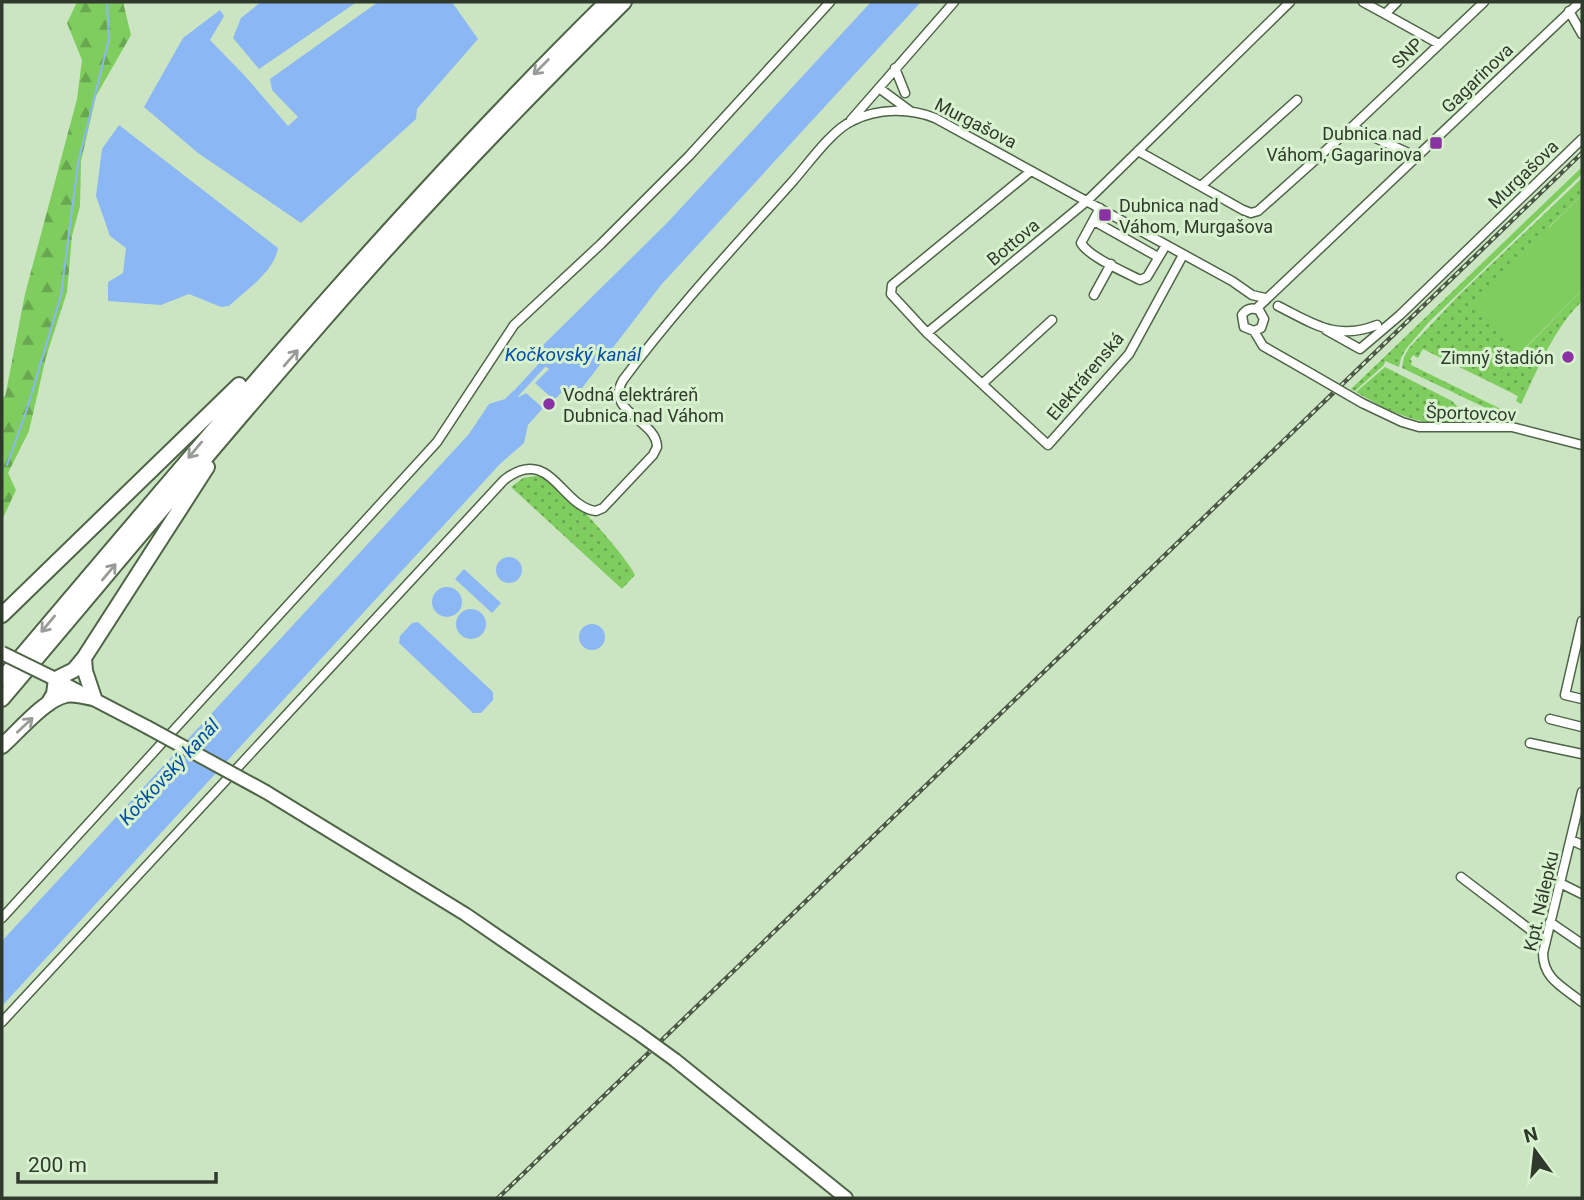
<svg xmlns="http://www.w3.org/2000/svg" width="1584" height="1200" font-family="Roboto,sans-serif">
<defs>
<pattern id="grass-dots" width="8" height="8" patternUnits="userSpaceOnUse" patternTransform="scale(1.75)"><rect width="8" height="8" fill="#7fcd5f"/><path d="M2 2h.1M6 6h.1" fill="none" stroke="#68a74f" stroke-width="1.8" stroke-linecap="round"/></pattern>
<pattern id="forest-firs" width="22" height="20" patternUnits="userSpaceOnUse" patternTransform="scale(1.75)"><rect width="22" height="20" fill="#7fcd5f"/><path d="M5 1l3.5 6h-7zM16 11l3.5 6h-7z" fill="#68a74f"/></pattern>
</defs>
<rect width="100%" height="100%" fill="#cbe5c2"/>
<path fill="url(#grass-dots)" d="M1582,167V174L1429,322L1406,349L1401,358L1399,367L1385,361L1384,365L1355,391L1351,389Z
M1582,178V195L1549,227L1520,354L1582,290V301C1553,330 1539,367 1521,404L1516,401L1518,396L1423,349L1418,358L1413,355L1410,360L1412,361L1411,365L1509,413L1512,408L1514,412L1513,420H1481L1478,413L1492,418L1509,419L1402,368L1404,357L1409,348L1459,295Z
M1385,367L1452,401L1463,412L1462,420C1425,431 1387,410 1356,392Z
M536,476C540,477 543,477 547,478C564,486 627,557 635,575L622,589L511,487L523,478Z"/>
<path fill="url(#forest-firs)" d="M77,2H123L131,35L96,96L81,161L80,206L72,236L67,292L46,357L29,431L8,473L16,490L2,520V396L5,397L25,294L77,99L82,60L67,23Z"/>
<path fill="#7fcd5f" d="M1582,195V290L1519,354L1471,305Z"/>
<path fill="#8cb7f5" d="M261,2H357L259,69L233,38L241,18Z
M378,2H452L478,39L417,109L416,119L301,223L198,153L144,107L183,38L220,10L224,16L210,40L245,76L288,126L298,117L272,90L270,79Z
M871,2H921L661,285L579,392L571,400L562,392L554,400L535,383L549,369L545,366L541,370L537,366L540,361L533,355L667,223Z
M119,125L278,248C274,272 246,290 229,306L221,307L189,294L161,305L108,301V282L123,273L126,248L110,236L96,196L102,149Z
M513,391L519,397L526,393L543,408L528,425L524,443L500,464L2,1006V941L469,434L489,404L505,399Z
M496 570a13 13 0 1 1 26 0a13 13 0 1 1-26 0Z
M464,569L501,603L492,613L455,579Z
M432 602a15 15 0 1 1 30 0a15 15 0 1 1-30 0Z
M456 624a15 15 0 1 1 30 0a15 15 0 1 1-30 0Z
M418,622L493,692V700L481,713H473L399,643L400,636L412,623Z
M579 637a13 13 0 1 1 26 0a13 13 0 1 1-26 0Z"/>
<g fill="none" stroke-linecap="round" stroke-linejoin="round">
<path stroke="#8cb7f5" stroke-width="2" d="M7,465L27,409L61,295L78,163L109,39L107,2
M2,473L3,472"/>
<path stroke="#8cb7f5" stroke-width="7" d="M511,399L546,361"/>
<g stroke="#4e6446" stroke-width="11">
<path id="street" d="M1363,2L1385,14
M1397,2L1385,14L1439,44
M1569,11L1582,34
M895,68L905,93
M879,88L910,111
M851,120L954,2
M1352,127L1417,157
M1138,151L1243,210L1251,213L1258,211L1352,127L1484,2
M1031,171L892,285L891,294L927,333L1048,445L1129,354L1183,255
M1201,186L1297,100
M1100,208L1081,243C1089,257 1125,272 1140,280L1147,277L1166,245
M1094,221L1158,257
M1094,295L1111,264
M1278,306C1314,324 1336,341 1377,325
M1256,309L1580,2
M1326,330L1360,349L1400,315L1582,139
M1254,331L1261,328L1264,319L1259,310C1252,307 1246,309 1242,315L1244,327L1254,331L1263,346L1312,374
M927,333L1087,201L1290,2
M982,384L1052,320
M1362,403L1402,422L1419,427H1512L1582,445
M1582,621L1565,695L1582,699
M1550,719L1582,727
M1530,743L1582,754
M1582,792L1543,953C1543,979 1563,987 1582,1002
M1571,840L1582,845
M1461,877L1545,941
M1560,883L1582,894
M2,918L437,442L514,325L601,244L689,156L830,2
M1550,922L1582,944
M2,1022L504,480C550,444 561,507 596,511L603,508L653,455L657,447C657,420 604,412 623,380C675,310 735,246 793,181C808,164 832,130 852,121C878,108 909,108 935,118L1232,281L1252,295L1265,298"/>
</g>
<g stroke="#4e6446" stroke-width="16">
<path id="primary" d="M51,677L147,727
M266,792L465,914L638,1033
M675,1060L846,1198"/>
</g>
<g stroke="#4e6446" stroke-width="18">
<path id="highway" d="M2,615L239,385
M84,658L85,671L94,698
M2,679C198,448 391,215 607,2
M2,699C123,557 241,412 365,273C448,180 535,90 624,2
M48,704L54,694L56,679L74,670L84,658L207,467
M2,746C18,732 45,699 66,695C75,693 85,697 94,698"/>
</g>
<use href="#street" stroke="#fff" stroke-width="8"/>
<use href="#primary" stroke="#fff" stroke-width="12"/>
<use href="#highway" stroke="#fff" stroke-width="14"/>
<g stroke="#4b5846" stroke-width="4.5">
<path id="rail" d="M498,1198L1582,153"/>
</g>
<use href="#rail" stroke="#d8f2cf" stroke-width="2" stroke-dasharray="5" stroke-linecap="butt"/>
<g stroke="#4e6446" stroke-width="11" stroke-linecap="butt">
<path id="street-bridge" d="M1312,374L1362,403"/>
</g>
<g stroke="#4e6446" stroke-width="16" stroke-linecap="butt">
<path id="primary-bridge" d="M2,653L51,677
M147,727L266,792
M638,1033L675,1060"/>
</g>
<use href="#street-bridge" stroke="#fff" stroke-width="8"/>
<use href="#primary-bridge" stroke="#fff" stroke-width="12"/>
</g>
<defs><path id="oneway-shaft" d="M-6 0H5M1.5-3L5.5 0L1.5 3" fill="none" stroke-width="1.6" stroke-linecap="round" stroke-linejoin="round" transform="scale(1.75)"/></defs>
<g stroke="#989c96">
<use href="#oneway-shaft" transform="translate(541 67) rotate(135)"/>
<use href="#oneway-shaft" transform="translate(291 358) rotate(-49)"/>
<use href="#oneway-shaft" transform="translate(195 450) rotate(130)"/>
<use href="#oneway-shaft" transform="translate(109 572) rotate(-50)"/>
<use href="#oneway-shaft" transform="translate(48 624) rotate(130)"/>
<use href="#oneway-shaft" transform="translate(25 725) rotate(-43)"/>
</g>
<g fill="#8833a1" stroke="#d8f2cf" stroke-width="2.5">
<rect x="1429" y="136" width="14" height="14" rx="3.5"/>
<rect x="1098" y="208" width="14" height="14" rx="3.5"/>
<circle cx="1568" cy="357" r="7"/>
<circle cx="549" cy="404" r="7"/>
</g>
<g text-anchor="middle" dominant-baseline="central" stroke-width="6" stroke-linejoin="round" paint-order="stroke">
<g font-size="18" fill="#303a2c" stroke="#d8f2cf">
<text transform="translate(1407 53) rotate(-44)">SNP</text>
<text transform="translate(1477 78) rotate(-44)">Gagarinova</text>
<text transform="translate(976 123) rotate(27)">Murgašova</text>
<text transform="translate(1523 174) rotate(-44)">Murgašova</text>
<text transform="translate(1013 242) rotate(-40)">Bottova</text>
<text transform="translate(1085 376) rotate(-50)">Elektrárenská</text>
<text transform="translate(1471 413) rotate(2)">Športovcov</text>
<text transform="translate(1541 901) rotate(-77)">Kpt. Nálepku</text>
</g>
<g font-size="18" fill="#303a2c" stroke="#d8f2cf" text-anchor="end">
<text x="1422" y="133">Dubnica nad<tspan x="1422" dy="21">Váhom, Gagarinova</tspan></text>
<text x="1119" y="205" text-anchor="start">Dubnica nad<tspan x="1119" dy="21">Váhom, Murgašova</tspan></text>
<text x="1554" y="357">Zimný štadión</text>
<text x="563" y="394" text-anchor="start">Vodná elektráreň<tspan x="563" dy="21">Dubnica nad Váhom</tspan></text>
</g>
<g font-size="19" font-style="italic" fill="#014ea6" stroke="#d8f2cf">
<text x="573" y="354">Kočkovský kanál</text>
<text transform="translate(169 772) rotate(-47)">Kočkovský kanál</text>
</g>
</g>
<rect width="1584" height="1200" fill="none" stroke="#303a2c" stroke-width="7"/>
<g transform="translate(1535 1151) rotate(345)" stroke="#d8f2cf" stroke-width="5" paint-order="stroke">
<path d="M0-5L12 26L0 18L-12 26Z" fill="#303a2c"/>
<text y="-10" font-size="19" font-weight="bold" text-anchor="middle" fill="#303a2c">N</text>
</g>
<path d="M18 1172v10h198v-10" fill="none" stroke="#303a2c" stroke-width="3.5"/>
<text x="28" y="1172" font-size="21" fill="#303a2c" stroke="#d8f2cf" stroke-width="5" paint-order="stroke">200 m</text>
</svg>
